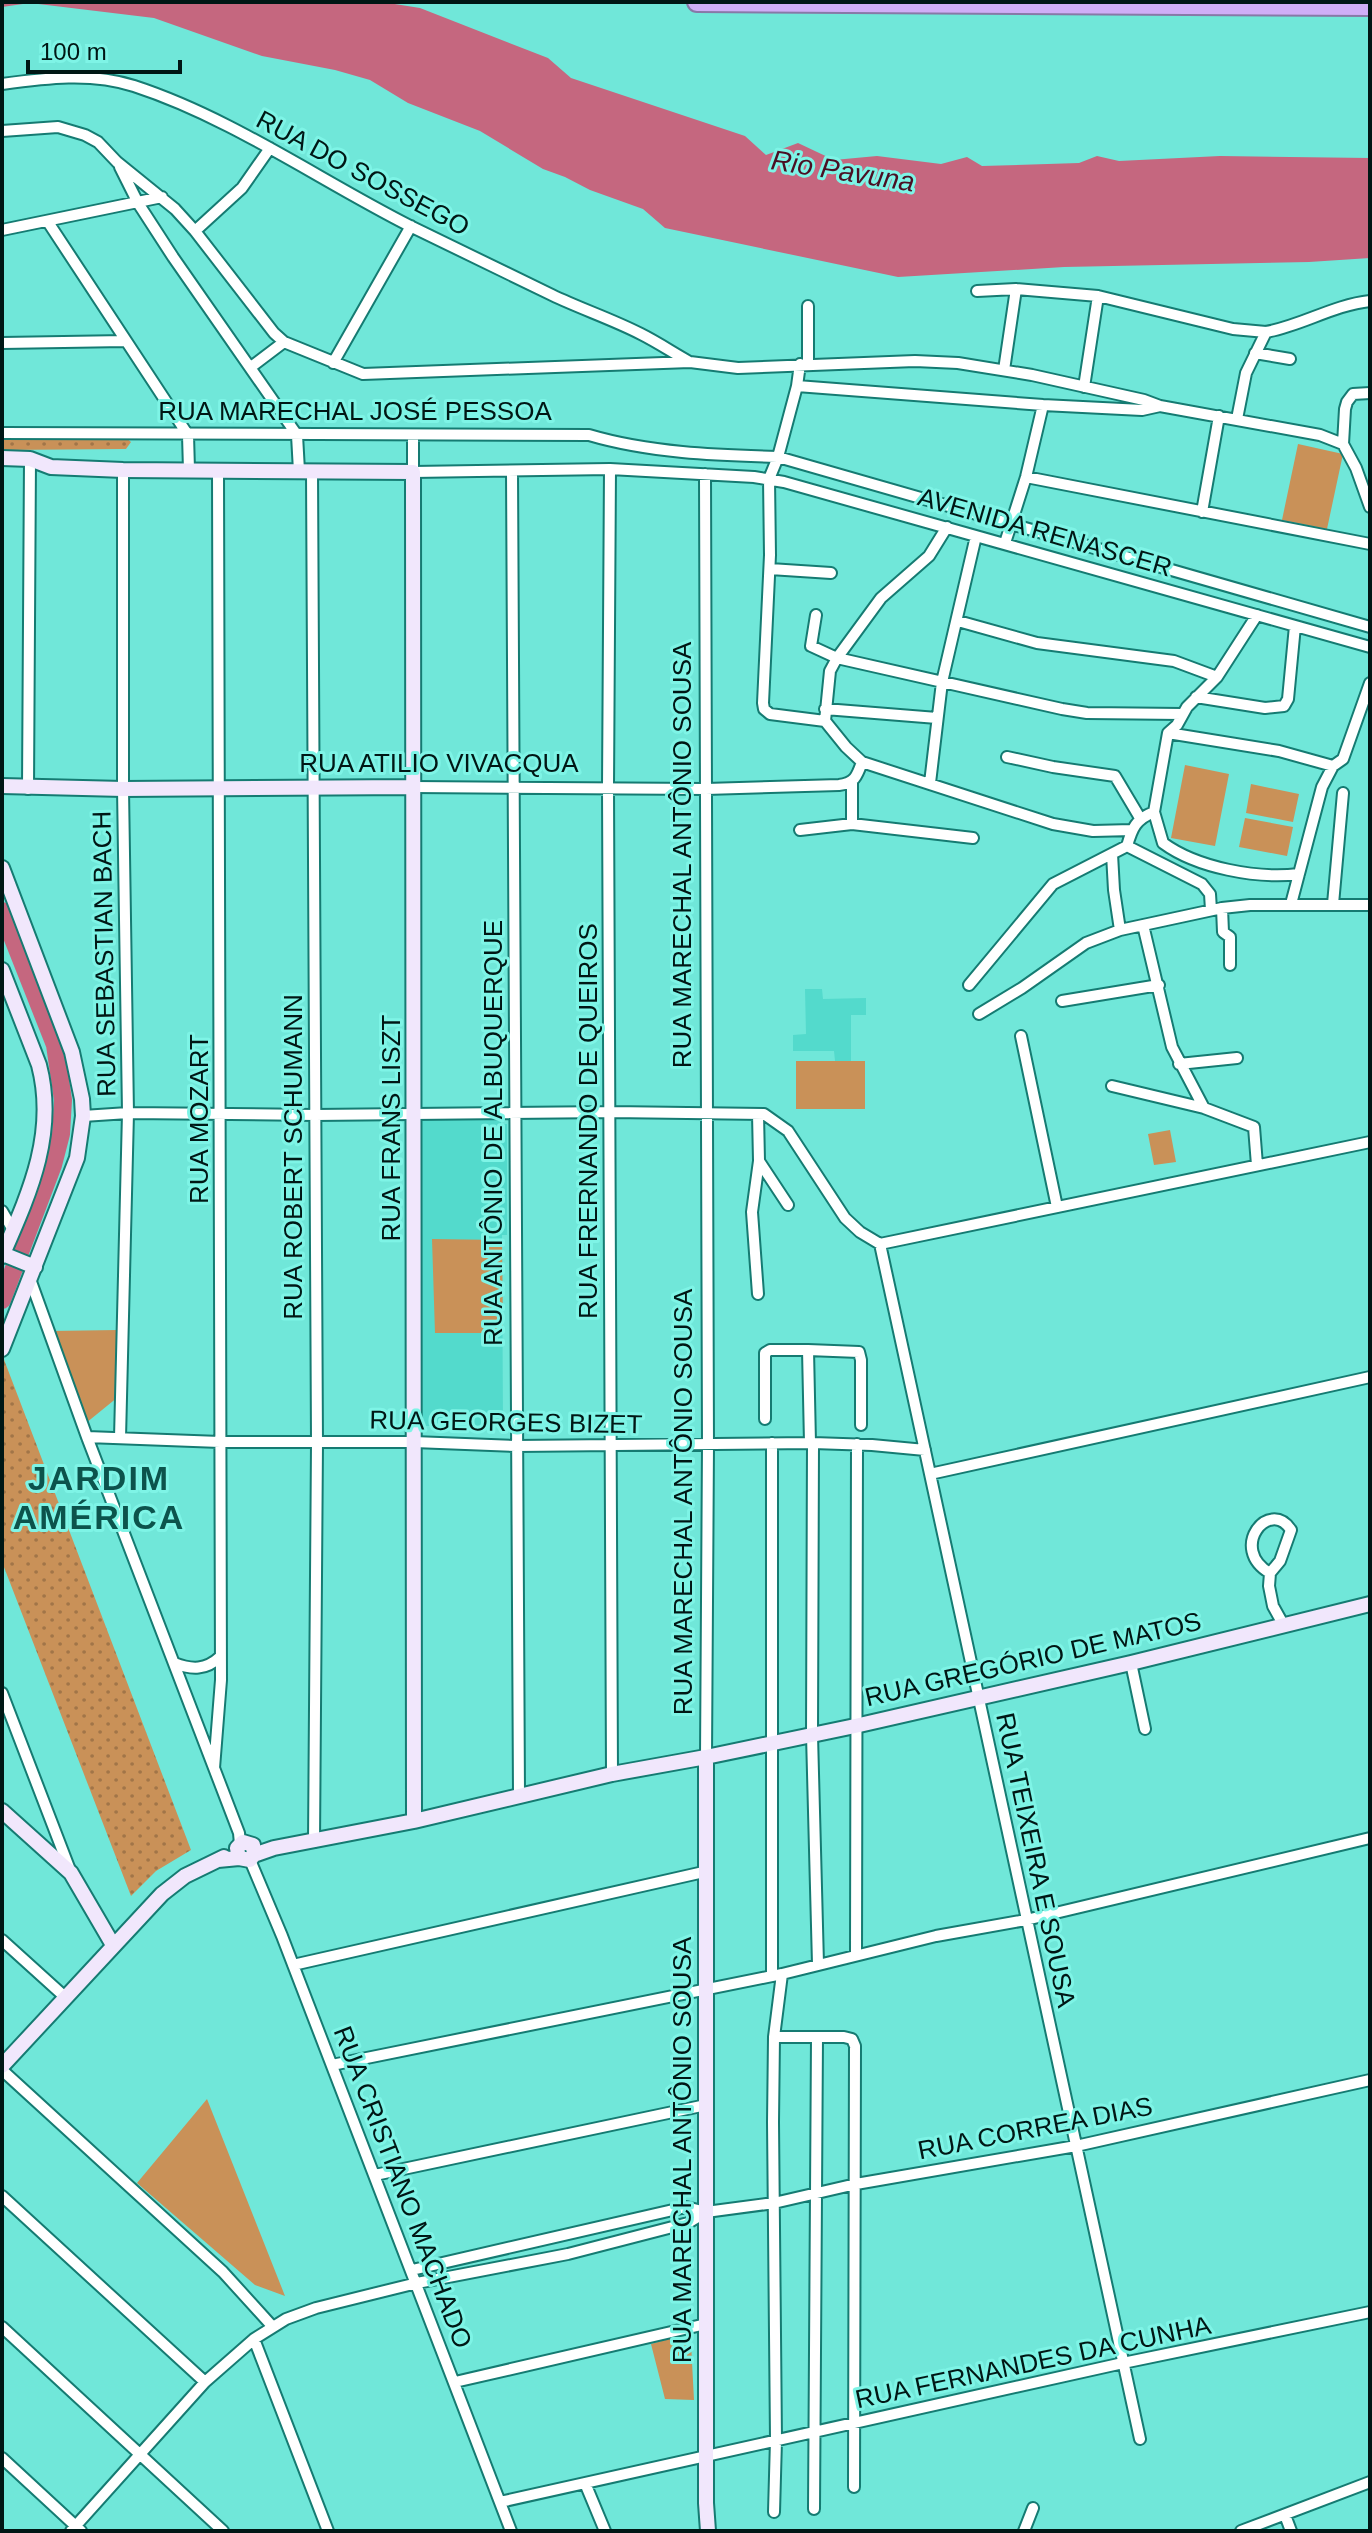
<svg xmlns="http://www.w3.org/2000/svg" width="1372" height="2533" font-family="Helvetica,sans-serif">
<defs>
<pattern id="grass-dots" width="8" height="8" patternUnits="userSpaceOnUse" patternTransform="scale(2)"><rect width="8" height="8" fill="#c99158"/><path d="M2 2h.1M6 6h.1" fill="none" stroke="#a17548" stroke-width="1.8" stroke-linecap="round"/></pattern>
</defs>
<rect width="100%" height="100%" fill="#70e7d9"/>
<path fill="#53dacc" d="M805,989H822L823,999L866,998V1015H851V1061H835L834,1051H793V1035L806,1034Z
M501,1118V1124H507V1235H502L503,1426H419L417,1119Z"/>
<path fill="url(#grass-dots)" d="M125,437L131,442L126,449L2,450V439Z
M3,1357L191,1850L156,1871L131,1896L2,1562Z"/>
<path fill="#c99158" d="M1298,444L1343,454L1327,529L1282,520Z
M1185,765L1229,774L1215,846L1171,838Z
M1251,784L1299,794L1293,822L1246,813Z
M1245,818L1293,827L1287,856L1239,847Z
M796,1061H865V1109H796Z
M1170,1130L1176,1162L1154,1165L1148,1134Z
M432,1239L502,1240L503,1333H435Z
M118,1330V1397L86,1423L50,1331Z
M207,2099L285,2296L255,2285L137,2183Z
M676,2337L684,2338L691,2343L694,2400L665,2399L651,2344Z"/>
<path fill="#c5677f" d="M2,2H382L420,8L548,58L571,78L745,136L766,155L798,143L834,160L877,156L941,164L967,157L982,166L1079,163L1097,156L1119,161L1220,156L1370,158V258L1309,262L1064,267L898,277L665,228L643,209L590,190L565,177L543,169L480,131L408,103L370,80L335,70L262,56L154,18L30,3L2,7Z"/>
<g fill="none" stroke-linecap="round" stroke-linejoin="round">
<path stroke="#c5677f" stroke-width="18" d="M2,911L55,1045L63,1100L61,1134L53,1165L2,1300"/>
<g stroke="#157b72" stroke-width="14">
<path id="street" d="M2,84C46,78 91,72 134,86C232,118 319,180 410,226C457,249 504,272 552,295C581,309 612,319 641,334C657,342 672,352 688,361
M2,131L58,127L85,135L98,142L117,162L175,209L195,231L274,333L284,342L363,374L690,362L738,368L915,361L958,363L1032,375L1144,400L1160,406L1320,435L1343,444
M120,167L138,203L173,257L297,435L299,471
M48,222L188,435L189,470
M2,230L162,197
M195,231L242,188L270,148
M977,291L1016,289L1098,296L1233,329L1266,332
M808,306V364
M2,343L125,341
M1255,353L1290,359
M333,363L411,226
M800,364L797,386L778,457L769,479L770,555L763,703L764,709L770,714L825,721
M251,367L284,342
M1004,370L1016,289
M797,386L1043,405L1142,410L1160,406
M1084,387L1098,296
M1370,393L1353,394L1347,402L1345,409L1343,444L1356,468L1370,507
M1237,419L1246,373L1266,332C1301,326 1333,305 1370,301
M2,433L589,435C650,453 715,455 778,457L1370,627
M413,436V472L610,469L754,477L784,482L1370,647
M610,469L608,787L612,1774
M312,471L317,1443L314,1842
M512,471L519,1795
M705,474L708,1445L706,1757
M1026,477L1370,544
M1202,512L1219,416
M1005,543L1026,477L1043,405
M770,569L831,573
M816,615L811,646L837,658L1062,709L1087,713L1182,714
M958,621L1037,643L1174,661L1217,677
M1196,697L1265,708L1284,706L1288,699L1295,626
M825,709L937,718
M825,721L846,747L862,762L1053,824L1093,831L1132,830
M825,721L830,671L837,658L881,598L929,556L947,527
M1168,733L1279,751L1333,766
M1007,757L1053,767L1115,776L1140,818
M852,783V824L973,838
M930,783L942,682L976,536
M413,787L706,789L839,785C855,783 857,776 862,762
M28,789L30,459
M1154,812L1163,843C1197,868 1257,879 1299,874
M800,830L852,824
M1127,846C1132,828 1136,819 1154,812L1168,733L1177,725L1187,707L1217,677L1257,615
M1127,846L1202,884L1210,894L1211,910
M1112,854L1114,890L1120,930
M1291,904L1322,787L1333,766L1343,759L1370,683
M1333,904L1343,793
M1222,908L1223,932L1230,937V965
M1143,925L1172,1047L1204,1108
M969,985L1053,884L1127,846
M1062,1001L1159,985
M979,1014L1022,988L1086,943L1120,930L1222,908L1250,905H1370
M1021,1036L1057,1207
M1179,1064L1237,1058
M1112,1086L1204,1108L1254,1127L1257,1165
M758,1114L759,1161L788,1205
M83,1116L128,1113L315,1115L611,1112L764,1114L788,1131L845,1218L860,1232L880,1244
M2,1211L13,1230
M880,1244L1140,2439
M880,1244L1370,1142
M30,1279L87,1437L239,1833L240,1844
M758,1294L752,1212L759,1161
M765,1419V1353L770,1350H808
M87,1437L220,1442H414L516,1446L813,1443L872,1445L925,1450
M120,1438L128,1113L123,789V470
M772,1443V1976
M810,1443L808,1350L859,1352L861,1360V1425
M813,1443L812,1735L818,1964
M930,1474L1370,1377
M1270,1573C1228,1549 1269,1497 1291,1530L1280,1561L1270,1573L1269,1586L1273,1606L1283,1624
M174,1663C192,1670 206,1670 220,1657
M1131,1663L1145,1729
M2,1693L70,1870
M214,1768L221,1680L218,471
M250,1860L282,1936L511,2531
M2,1940L65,1997
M856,1954L857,1444
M293,1965L708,1871
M774,2037H844L852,2039L855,2046L854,2487
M332,2065L782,1974L936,1936L1026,1920L1370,1838
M2,2070L223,2272L272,2326
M375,2175L706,2105
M2,2196L205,2382
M412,2270L686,2207L706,2212L774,2203L856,2184L1076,2146L1370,2080
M2,2327L223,2531
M254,2339L328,2531
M455,2382L706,2324
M2,2458L81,2531
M585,2483L605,2531
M500,2502L1123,2363L1370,2312
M814,2509L817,2037
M774,2512L776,2440L773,2122L774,2037L782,1974
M1285,2515L1291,2531
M71,2531L205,2382L254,2339L286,2319L316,2308L417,2283L568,2254L688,2223L706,2212
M1024,2531L1033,2508
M1241,2531L1370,2482"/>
</g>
<g stroke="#157b72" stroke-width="18">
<path id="secondary" d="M2,458L30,459L51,467L123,470L413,472L414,1821
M2,786L123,789L413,787
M2,868L72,1052L82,1099L83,1116L77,1158L2,1349
M2,970L39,1065C57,1134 29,1194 2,1256
M3,1254L35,1267
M706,1757V2503L708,2531
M2,1811L71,1873L113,1945
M239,1858L237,1848L243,1842L253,1845L254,1855
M218,1860L239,1858L250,1860L254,1855L274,1848L414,1821L612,1774L706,1757L855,1726L1131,1663L1370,1604
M2,2066L162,1894L185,1876L224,1857"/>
</g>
<g stroke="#8779a7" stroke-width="22">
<path id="highway" d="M697,2L1370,6"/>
</g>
<use href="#street" stroke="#fff" stroke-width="10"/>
<use href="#secondary" stroke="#f1e7fc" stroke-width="14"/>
<use href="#highway" stroke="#cfaef6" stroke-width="18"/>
</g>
<g text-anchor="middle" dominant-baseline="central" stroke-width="6" stroke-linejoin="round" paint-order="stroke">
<g font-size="26" fill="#001715" stroke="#7ef4e6">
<text transform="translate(363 173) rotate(28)">RUA DO SOSSEGO</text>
<text x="355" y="411">RUA MARECHAL JOSÉ PESSOA</text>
<text transform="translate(1045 532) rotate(16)">AVENIDA RENASCER</text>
<text x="439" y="763">RUA ATILIO VIVACQUA</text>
<text transform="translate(682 855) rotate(-90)">RUA MARECHAL ANTÔNIO SOUSA</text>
<text transform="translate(104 954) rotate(-91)">RUA SEBASTIAN BACH</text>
<text transform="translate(199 1119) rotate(-90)">RUA MOZART</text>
<text transform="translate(588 1121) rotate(-90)">RUA FRERNANDO DE QUEIROS</text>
<text transform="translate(391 1128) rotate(-90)">RUA FRANS LISZT</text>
<text transform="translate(493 1133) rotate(-90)">RUA ANTÔNIO DE ALBUQUERQUE</text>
<text transform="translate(293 1157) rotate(-90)">RUA ROBERT SCHUMANN</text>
<text transform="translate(506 1422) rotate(1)">RUA GEORGES BIZET</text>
<text transform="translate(683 1502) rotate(-90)">RUA MARECHAL ANTÔNIO SOUSA</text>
<text transform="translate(1033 1659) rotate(-13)">RUA GREGÓRIO DE MATOS</text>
<text transform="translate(1036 1860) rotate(78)">RUA TEIXEIRA E SOUSA</text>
<text transform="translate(1035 2128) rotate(-11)">RUA CORREA DIAS</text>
<text transform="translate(682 2150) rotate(-90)">RUA MARECHAL ANTÔNIO SOUSA</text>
<text transform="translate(403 2187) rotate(69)">RUA CRISTIANO MACHADO</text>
<text transform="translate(1033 2362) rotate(-12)">RUA FERNANDES DA CUNHA</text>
</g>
<g font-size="28" font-style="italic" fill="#4b0f23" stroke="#7ef4e6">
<text transform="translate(843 171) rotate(9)">Rio Pavuna</text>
</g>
<g font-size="34" font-weight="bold" letter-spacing="2" fill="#0c534c" stroke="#7ef4e6">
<text x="99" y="1478">JARDIM<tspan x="99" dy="39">AMÉRICA</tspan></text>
</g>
</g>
<rect width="1372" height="2533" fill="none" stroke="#001715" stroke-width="8"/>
<path d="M28 60v12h152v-12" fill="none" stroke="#001715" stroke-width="4"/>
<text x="40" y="60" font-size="24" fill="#001715" stroke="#7ef4e6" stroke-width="6" paint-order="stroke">100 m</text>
</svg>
